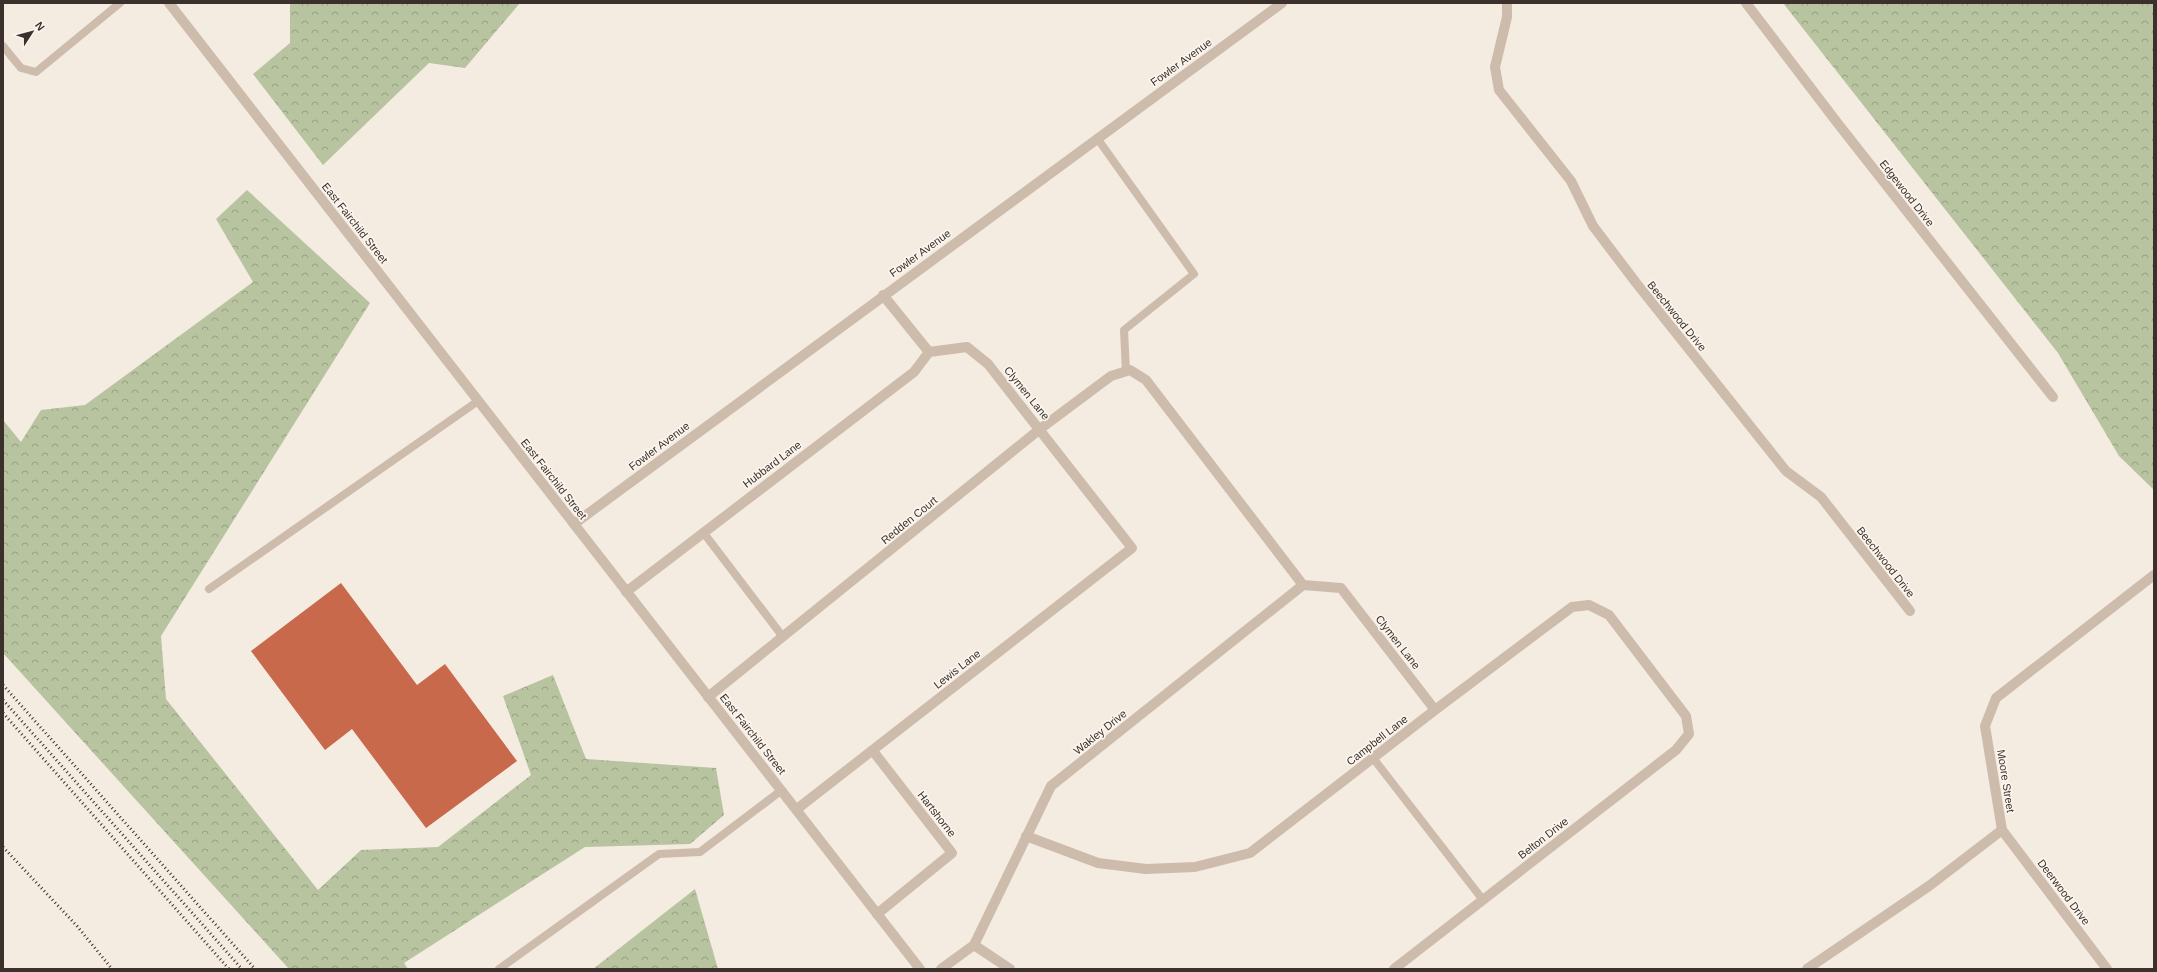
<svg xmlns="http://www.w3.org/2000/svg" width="2157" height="972" font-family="Helvetica,sans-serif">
<defs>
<pattern id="forest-crowns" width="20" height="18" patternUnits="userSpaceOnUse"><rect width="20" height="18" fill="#b8c4a0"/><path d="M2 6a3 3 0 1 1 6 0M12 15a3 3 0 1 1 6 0" fill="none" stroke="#97a083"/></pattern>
</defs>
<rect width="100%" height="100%" fill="#f4ebe1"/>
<path fill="url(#forest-crowns)" d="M290,3H520L465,68L429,63L323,165L253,74L290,43Z
M1783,3H2154V490L2119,456L2058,353Z
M247,190L370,303L161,636L166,699L318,890L361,850L438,847L531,775L503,696L553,675L586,759L716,768L724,815L690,844L585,847L404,963L408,969H289L3,653V420L21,442L41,410L85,405L253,282L216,219Z
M695,889L718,969H593Z"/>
<path fill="#c8694b" d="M341,583L417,685L445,664L517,761L426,828L352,729L325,750L251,651Z"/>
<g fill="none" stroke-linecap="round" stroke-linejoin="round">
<path stroke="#cdbbac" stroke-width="8" d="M3,46L21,68L36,72L120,3
M1097,138L1194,274L1124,330L1126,372
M703,532L783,637
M209,589L478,401
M1373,758L1483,900
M499,969L659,854L700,852L782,790"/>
<path stroke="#cdbbac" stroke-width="10" d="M1507,3V17L1495,67L1499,90L1571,181L1593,226L1637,284L1786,471L1821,497L1910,611
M1746,3L1839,125L2053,397
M574,524L1282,3
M626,592L914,372L929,352
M708,697L1040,429L1111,376L1130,370L1146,380L1303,585
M873,751L952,853L877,914
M797,809L1132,548L988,364L967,347L929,352L883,295
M2002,830L2107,969
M1026,836L1098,863L1146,869L1195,867L1250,853L1435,710L1572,607L1589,605L1609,615L1686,716L1689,734L1676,750L1394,969
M974,945L1010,969
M941,969L974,945L1051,786L1303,585L1341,588L1435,710
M1807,969L1929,886L2002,830L1985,726L1996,698L2154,575"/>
<path stroke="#cdbbac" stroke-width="10" d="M169,3L920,969"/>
<path stroke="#3b302b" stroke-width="3" stroke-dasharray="1 3" stroke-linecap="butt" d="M3,685L255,969
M3,700L242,969
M3,713L229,969
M3,847L77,926L112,969"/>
</g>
<g text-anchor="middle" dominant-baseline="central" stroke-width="3.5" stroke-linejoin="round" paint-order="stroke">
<g font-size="11" fill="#3b302b" stroke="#fbf5ee">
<text transform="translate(1181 62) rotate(-36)">Fowler Avenue</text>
<text transform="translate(1907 193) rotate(52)">Edgewood Drive</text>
<text transform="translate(355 223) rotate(52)">East Fairchild Street</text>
<text transform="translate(920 253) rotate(-36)">Fowler Avenue</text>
<text transform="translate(1677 316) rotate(51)">Beechwood Drive</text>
<text transform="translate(1027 393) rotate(51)">Clymen Lane</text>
<text transform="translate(659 446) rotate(-37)">Fowler Avenue</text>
<text transform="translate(772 464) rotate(-37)">Hubbard Lane</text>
<text transform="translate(554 479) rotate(52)">East Fairchild Street</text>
<text transform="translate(909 520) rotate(-39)">Redden Court</text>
<text transform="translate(1886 562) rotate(52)">Beechwood Drive</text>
<text transform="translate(1398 642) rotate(52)">Clymen Lane</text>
<text transform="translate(957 669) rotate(-38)">Lewis Lane</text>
<text transform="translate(1100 732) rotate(-39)">Wakley Drive</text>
<text transform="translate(753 734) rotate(52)">East Fairchild Street</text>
<text transform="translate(1377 740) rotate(-38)">Campbell Lane</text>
<text transform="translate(2006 781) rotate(81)">Moore Street</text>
<text transform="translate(937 814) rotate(52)">Hartshorne</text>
<text transform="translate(1543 838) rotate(-38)">Belton Drive</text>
<text transform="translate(2064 892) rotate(53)">Deerwood Drive</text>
</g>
</g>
<rect width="2157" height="972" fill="none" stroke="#3b302b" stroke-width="8"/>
<g transform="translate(32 32) rotate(54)" stroke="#fbf5ee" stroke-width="3" paint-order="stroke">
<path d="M0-3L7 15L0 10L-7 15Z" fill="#3b302b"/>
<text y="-6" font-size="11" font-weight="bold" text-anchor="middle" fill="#3b302b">N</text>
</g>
</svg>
